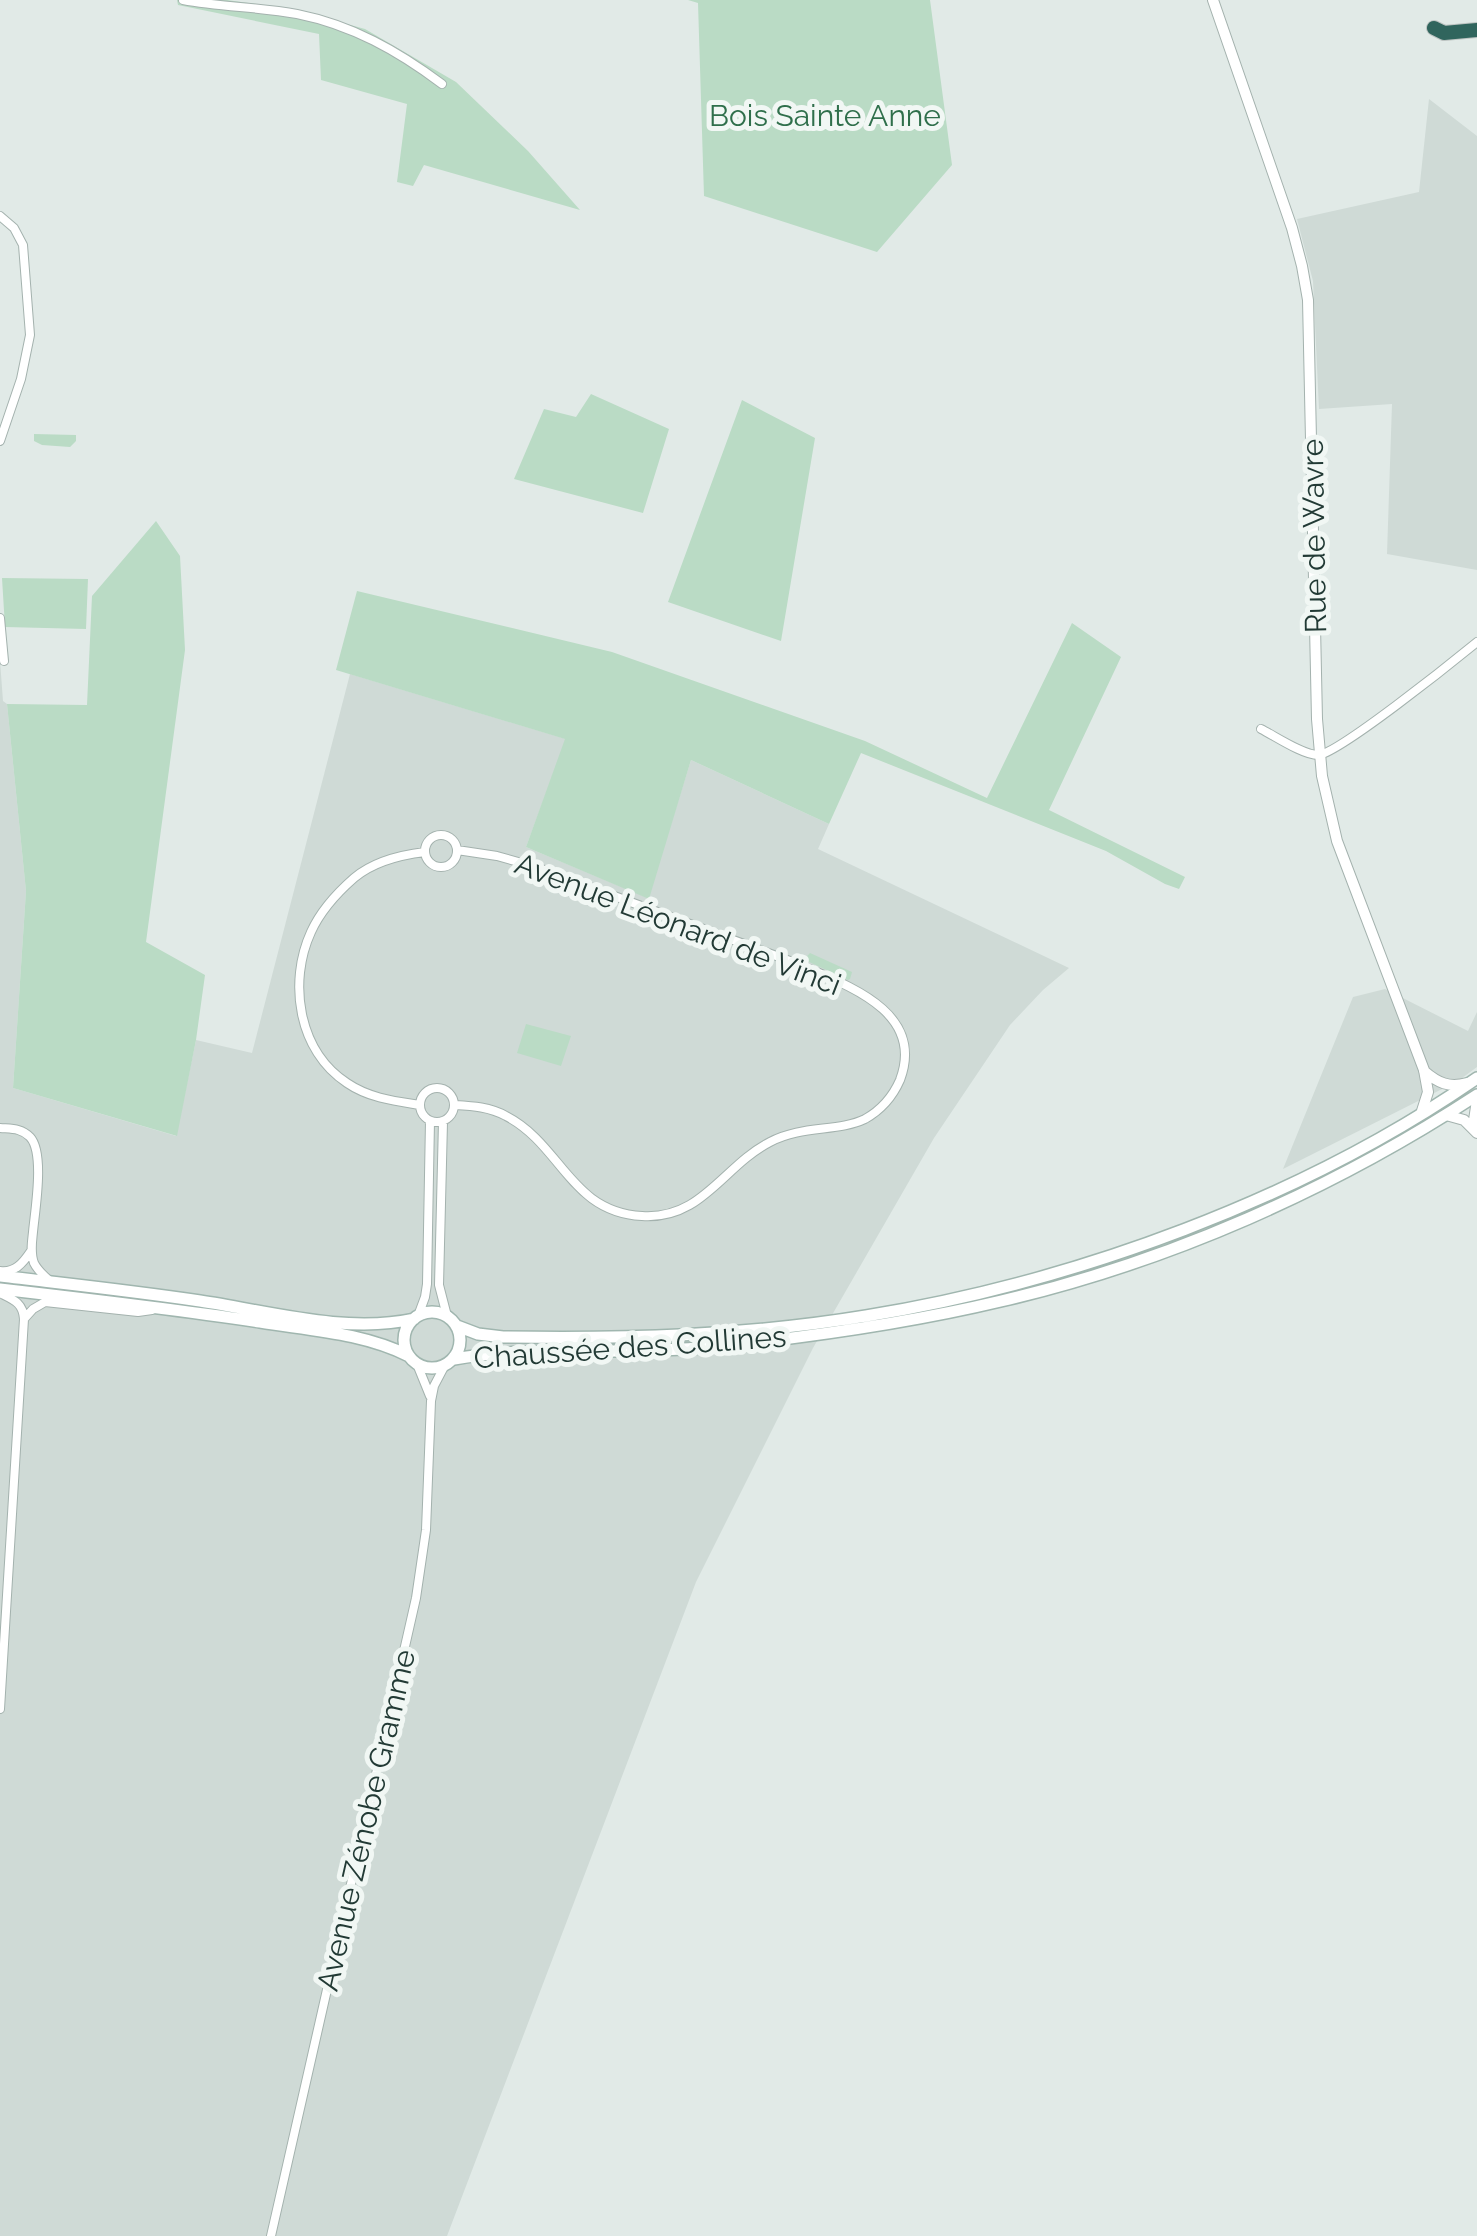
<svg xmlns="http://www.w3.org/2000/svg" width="1477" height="2236" font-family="Raleway,sans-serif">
<rect width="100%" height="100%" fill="#e1eae7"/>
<path fill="#cfdad6" d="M1429,99L1477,136V570L1387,554L1392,404L1319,409L1313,281L1297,219L1419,192Z
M0,661L3,701L7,704L26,891L13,1088L176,1136L196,1040L252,1053L350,674L566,739L526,847L648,898L691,760L829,824L818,849L1069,968L1043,990L1010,1025L934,1138L813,1348L696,1582L447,2236H0Z
M1385,989L1468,1031L1477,1012V1067L1458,1081L1283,1169L1353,997Z"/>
<path fill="#badbc5" d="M177,0H227L292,9L365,29L456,82L528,151L580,210L424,165L413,186L397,182L407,104L321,80L319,34L178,5Z
M688,0H930L952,165L877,252L704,196L698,3Z
M591,394L669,429L643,513L514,479L544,409L576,417Z
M742,400L815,438L781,641L668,602Z
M34,434L76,435V441L70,447L42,445L34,441Z
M156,521L180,556L185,650L146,942L205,975L196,1040L177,1136L13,1088L26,891L7,704L87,705L92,596Z
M2,578L88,579L86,629L5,627Z
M357,591L612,652L865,741L987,798L1072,623L1121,657L1049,810L1185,877L1179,889L1165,884L1106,851L861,753L829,824L691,760L649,899L526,847L565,739L336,670Z
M810,953L852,972L850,979L848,980L807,961V956Z
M526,1024L571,1036L561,1066L517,1053Z"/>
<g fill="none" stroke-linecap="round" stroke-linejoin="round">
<g stroke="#a4b2ae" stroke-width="10">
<path id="minor" d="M183,0C221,7 259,7 297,14C352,25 398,51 442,84
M0,216L14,228L23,245L30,335L21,379L0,441
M0,618L4,661
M1261,729C1275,736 1303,755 1318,755C1338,754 1455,660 1477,642
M425 851a16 16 0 1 1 32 0a16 16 0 1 1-32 0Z
M420 1105a17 17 0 1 1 34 0a17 17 0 1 1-34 0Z
M420,1105C394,1101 369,1098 347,1083C298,1051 288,982 311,932C320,912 338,892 354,878C374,861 400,855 425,852
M455,1105C473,1106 490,1107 506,1116C562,1145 570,1212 642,1216C702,1220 723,1166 770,1142C802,1125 838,1132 865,1119C881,1110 893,1096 900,1080C926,1011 846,985 798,964L536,867L497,856L457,850
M443,1122L439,1285L447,1316
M0,1128C12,1129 21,1128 30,1137C45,1153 35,1210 33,1232C32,1242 30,1253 34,1263C38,1271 44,1276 50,1281
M0,1271C15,1273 23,1263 31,1251
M0,1293C14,1300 23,1303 24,1319L0,1709
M418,1316L425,1297L427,1284L430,1121
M24,1319L33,1309L45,1302L138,1312L152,1310
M417,1364L430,1396
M271,2236L416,1598L426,1530L431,1401L434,1386L444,1367"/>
</g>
<g stroke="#a4b2ae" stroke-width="12">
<path id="tertiary" d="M1213,0L1292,228L1302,266L1308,300L1317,719L1322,776L1337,841L1424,1070L1428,1092L1421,1114
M1424,1071C1438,1083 1449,1088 1467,1083
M1446,1115L1464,1120L1477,1133
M1473,1127L1477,1100"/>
</g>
<g stroke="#a0b6af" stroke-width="14">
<path id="secondary" d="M0,1276C67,1284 133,1291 200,1301C268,1311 345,1334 414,1319
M0,1289C87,1299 173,1309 260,1322C309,1330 364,1333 409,1356
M404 1340a28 28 0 1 1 56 0a28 28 0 1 1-56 0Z
M457,1326L478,1334L503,1337C624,1339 745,1336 866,1316C1075,1282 1302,1199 1477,1078
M454,1359C502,1350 548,1352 597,1351C642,1351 688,1350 733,1345C823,1335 913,1322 1001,1301C1169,1262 1333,1189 1477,1095"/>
</g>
<g stroke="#bdc4c2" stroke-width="16">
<path id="motorway" d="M1434,28L1444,33L1477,30"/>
</g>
<use href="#minor" stroke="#fff" stroke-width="8"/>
<use href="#tertiary" stroke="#fff" stroke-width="10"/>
<use href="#secondary" stroke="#fff" stroke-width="11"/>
<use href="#motorway" stroke="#30655d" stroke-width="14"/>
</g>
<g text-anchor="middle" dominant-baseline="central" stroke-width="10" stroke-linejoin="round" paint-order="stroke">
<g font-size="30" fill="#2f6f4b" stroke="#f1f7f4">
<text x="825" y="115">Bois Sainte Anne</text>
</g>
<g font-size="30" fill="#223a35" stroke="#f1f7f4">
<text transform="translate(1314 536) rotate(-91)">Rue de Wavre</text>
<text transform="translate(678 924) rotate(21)">Avenue Léonard de Vinci</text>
<text transform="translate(630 1347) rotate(-4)">Chaussée des Collines</text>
<text transform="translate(366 1820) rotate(-77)">Avenue Zénobe Gramme</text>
</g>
</g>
</svg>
